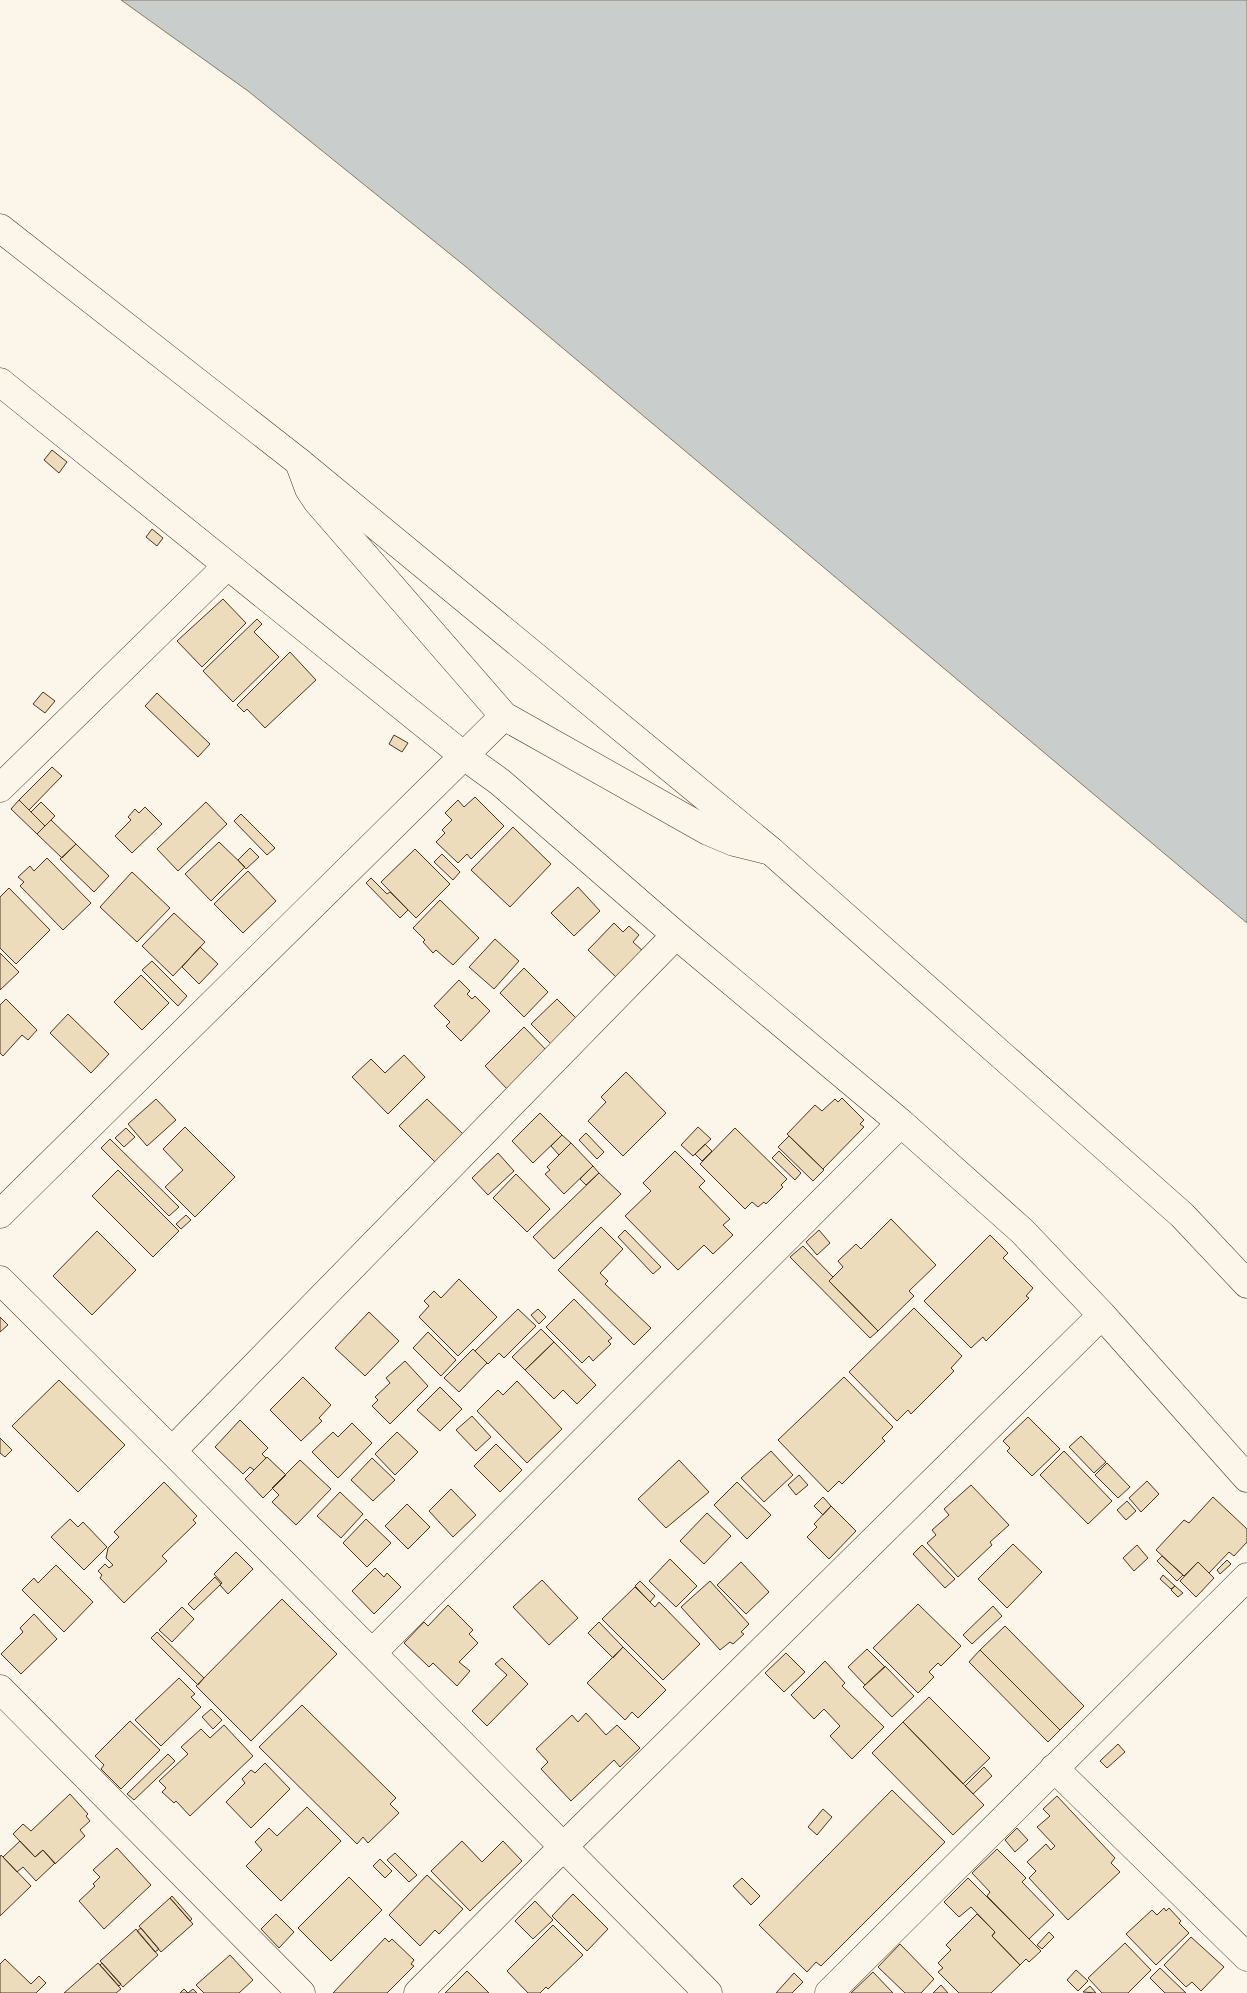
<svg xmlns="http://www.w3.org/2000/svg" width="1247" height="1993" font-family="'Roboto Condensed',sans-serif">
<rect width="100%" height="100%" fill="#fbf6e9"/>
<path fill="#c9cecd" stroke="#887966" d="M121,0H1247V923L465,266L248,91Z"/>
<path fill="#ecdcbc" stroke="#4a3520" d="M52,450L67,462L59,473L44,460Z
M152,529L163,538L157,546L146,537Z
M223,599L246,623L202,667L177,641Z
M257,619L262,624L254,632L279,657L233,702L203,671Z
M290,652L316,680L265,728L247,709L244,712L237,705Z
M43,692L55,701L45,713L33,704Z
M157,693L210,744L198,757L145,706Z
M394,735L408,743L402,752L389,744Z
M52,767L62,776L29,810L19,800Z
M475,797L504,826L471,859L467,854L458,863L436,842L445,833L442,830L452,820L445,813L458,800L464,807Z
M19,800L45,826L37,834L11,809Z
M41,802L55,816L45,826L31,812Z
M206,802L227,824L178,871L157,849Z
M145,807L162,824L132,853L115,836L131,820L128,817L135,809L139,813Z
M241,814L275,848L267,855L234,821Z
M51,820L76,844L62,858L37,834Z
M513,827L551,864L510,907L471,870Z
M219,842L245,867L211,901L185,874Z
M76,844L109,876L94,892L60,859Z
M250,848L259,857L246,869L238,860Z
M415,849L450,884L416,918L381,882Z
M442,854L460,872L453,880L434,862Z
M47,858L91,903L63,930L20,886L24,882L18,877L30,866L34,871Z
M248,871L276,901L243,933L214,904Z
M132,872L170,908L137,942L100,907Z
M371,878L387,894L390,892L408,910L400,918L366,883Z
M578,887L600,911L574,936L551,913Z
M9,888L50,930L16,964L0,948V897Z
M440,900L479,938L453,965L436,950L433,953L423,942L425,940L413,928Z
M174,913L205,942L173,976L142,946Z
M614,923L623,932L629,926L639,935L633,942L644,952L618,979L588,950Z
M495,939L519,961L494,989L469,967Z
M200,947L218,964L199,984L182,967Z
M0,953L19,972L0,990Z
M152,961L187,996L178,1006L142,970Z
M524,968L548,992L524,1017L500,993Z
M141,975L169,1003L142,1030L114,1002Z
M459,980L470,991L467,994L472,999L475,996L490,1011L461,1041L446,1026L450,1022L434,1006Z
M6,999L37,1030L28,1040L22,1035L3,1056L0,1053V1005Z
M557,999L578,1020L552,1045L531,1024Z
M68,1014L109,1054L91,1073L50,1033Z
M524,1027L549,1053L510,1092L485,1066Z
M404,1055L425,1077L388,1114L352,1077L371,1059L385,1073Z
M626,1072L666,1113L623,1156L588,1121L606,1102L601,1097Z
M842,1098L864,1120L860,1124L864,1127L823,1169L787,1134L815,1105L822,1111L835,1099L838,1102Z
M156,1099L176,1120L147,1146L128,1124Z
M427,1099L464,1135L436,1163L399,1126Z
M540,1113L562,1135L533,1163L512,1141Z
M185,1127L235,1177L195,1217L165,1187L183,1170L163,1149Z
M698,1127L711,1139L693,1156L681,1145Z
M126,1128L135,1137L124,1147L115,1138Z
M735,1128L787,1179L781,1185L783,1187L766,1204L764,1202L758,1207L752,1202L745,1209L700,1164Z
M586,1133L604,1152L597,1159L579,1140Z
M562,1135L571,1143L559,1155L551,1146Z
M789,1136L824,1170L813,1181L778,1147Z
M110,1139L179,1207L169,1216L101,1148Z
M571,1143L593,1166L564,1194L545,1174L550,1170L547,1167Z
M705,1144L712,1151L702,1161L695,1154Z
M675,1151L705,1181L699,1187L730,1219L723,1225L733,1235L713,1254L704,1245L678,1270L625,1216L651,1191L643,1183Z
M779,1151L801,1173L795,1180L772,1158Z
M498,1153L514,1171L488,1195L472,1178Z
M593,1166L599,1173L586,1185L580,1179Z
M118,1170L179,1231L153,1257L92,1196Z
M599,1173L621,1194L554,1259L533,1237Z
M516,1174L550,1209L527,1232L493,1198Z
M186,1215L191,1220L181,1229L176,1224Z
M891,1219L936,1265L909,1291L914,1296L878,1331L829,1281L843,1267L838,1261L856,1244L861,1249Z
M601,1227L623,1249L600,1273L608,1281L605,1284L651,1328L634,1345L558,1270Z
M625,1230L661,1267L653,1274L618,1237Z
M819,1230L830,1243L817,1255L806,1242Z
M97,1231L136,1270L92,1315L53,1276Z
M990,1235L1008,1253L1003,1258L1033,1288L1026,1296L1029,1298L986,1341L983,1337L971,1348L924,1301Z
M803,1246L833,1277L829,1281L878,1331L870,1338L790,1257Z
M459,1279L497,1317L458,1356L419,1317L429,1306L424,1301L434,1291L441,1298Z
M574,1299L612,1338L608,1341L611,1344L593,1361L589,1356L582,1363L546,1327Z
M914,1308L962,1356L951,1368L954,1371L911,1414L908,1410L897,1421L849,1372Z
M518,1309L536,1326L504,1358L499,1353L488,1364L475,1351Z
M538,1309L546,1317L539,1324L531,1315Z
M369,1312L399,1341L365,1376L335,1348Z
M0,1317L8,1325L0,1332Z
M541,1329L554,1342L525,1370L512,1357Z
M428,1332L456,1360L441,1376L413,1348Z
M554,1342L596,1385L577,1404L563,1390L554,1399L525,1370Z
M473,1349L487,1363L459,1392L444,1378Z
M405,1361L428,1386L390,1424L372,1406L378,1400L375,1397L390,1383L386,1378Z
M303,1377L331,1405L319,1418L322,1421L301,1441L270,1410Z
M844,1377L893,1427L882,1438L885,1441L842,1484L839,1481L828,1492L778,1440Z
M59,1380L125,1445L78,1492L12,1426Z
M517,1381L562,1429L527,1463L477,1411L498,1390L503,1395Z
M440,1387L462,1409L440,1431L417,1410Z
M472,1416L491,1437L476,1451L456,1430Z
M1028,1417L1060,1449L1032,1476L1007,1451L1010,1448L1003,1441Z
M240,1420L268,1448L262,1454L266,1458L254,1470L250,1467L243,1474L215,1447Z
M352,1423L372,1443L338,1478L312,1452L333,1432L338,1437Z
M397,1432L418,1452L395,1475L375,1454Z
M1081,1436L1106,1462L1094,1473L1069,1447Z
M0,1438L12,1450L5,1457L0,1453Z
M496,1444L522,1470L500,1492L474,1466Z
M771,1451L793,1475L764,1502L741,1478Z
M1064,1451L1112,1501L1088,1524L1040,1475Z
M267,1457L286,1475L263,1498L245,1479Z
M372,1458L395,1480L373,1501L351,1480Z
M300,1460L331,1489L296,1525L272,1502L279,1495L272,1488Z
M679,1460L709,1492L666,1528L638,1499Z
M1107,1463L1130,1487L1118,1498L1095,1475Z
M799,1475L808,1485L796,1495L788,1485Z
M1147,1481L1159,1494L1141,1512L1129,1498Z
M164,1482L197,1516L193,1520L196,1523L162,1556L167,1561L124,1603L100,1578L102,1575L98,1571L105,1564L109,1568L113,1565L106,1558L108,1548L119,1537L114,1532Z
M737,1482L771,1515L747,1539L714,1505Z
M971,1485L1009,1525L990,1542L992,1545L958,1577L927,1543L936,1535L932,1530L949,1515L944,1509Z
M451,1489L476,1515L453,1537L429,1511Z
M340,1492L363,1514L341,1538L317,1516Z
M823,1497L831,1506L823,1515L814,1506Z
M1213,1497L1247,1529V1542L1234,1556L1229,1552L1209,1573L1198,1562L1184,1576L1156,1550L1184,1520L1189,1523Z
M1127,1501L1136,1511L1126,1520L1117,1510Z
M407,1504L430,1527L408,1549L385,1526Z
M831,1506L856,1531L829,1559L807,1537L817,1527L814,1524Z
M707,1513L731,1536L704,1564L680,1541Z
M70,1519L78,1527L83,1522L107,1547L84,1570L51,1537Z
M366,1519L391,1543L367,1567L343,1543Z
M1013,1544L1042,1572L1007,1608L978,1579Z
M922,1545L955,1579L945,1588L913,1554Z
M1137,1545L1148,1558L1134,1571L1123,1558Z
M236,1552L253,1569L228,1594L220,1585L222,1583L214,1574Z
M1162,1556L1183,1575L1177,1581L1157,1561Z
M670,1559L697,1586L676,1607L649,1581Z
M1227,1560L1231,1564L1220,1574L1217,1570Z
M741,1562L769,1592L746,1614L717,1585Z
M1198,1562L1214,1578L1196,1597L1180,1581Z
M56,1565L93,1602L64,1632L22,1590L34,1578L38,1583Z
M375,1568L384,1577L387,1573L401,1587L374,1614L352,1591Z
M1163,1575L1175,1586L1171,1589L1160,1579Z
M215,1577L221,1584L194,1610L188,1604Z
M542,1580L578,1618L549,1645L513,1607Z
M640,1581L655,1596L650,1602L635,1586Z
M710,1581L749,1624L741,1632L744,1634L733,1644L730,1642L720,1650L681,1607Z
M1175,1586L1183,1593L1178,1597L1171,1590Z
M635,1587L655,1607L659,1602L700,1644L663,1680L602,1619Z
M282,1599L337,1654L251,1741L196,1686Z
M918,1604L961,1646L941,1666L938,1663L929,1672L934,1677L918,1693L873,1648Z
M448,1605L473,1630L469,1634L478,1643L459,1662L470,1671L457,1686L433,1663L429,1667L404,1643L424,1622L428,1626Z
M993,1606L1002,1616L972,1644L963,1635Z
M182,1607L194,1619L172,1642L159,1630Z
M34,1614L57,1639L21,1674L1,1654L23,1632L20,1628Z
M599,1622L623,1647L613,1658L588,1633Z
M1005,1626L1084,1706L1060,1730L980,1650Z
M157,1632L204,1678L198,1685L151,1638Z
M623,1647L666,1690L638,1718L632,1712L625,1720L587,1683Z
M867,1649L885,1667L865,1685L848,1667Z
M980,1650L1060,1730L1048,1742L969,1662Z
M786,1653L805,1672L784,1692L765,1673Z
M502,1658L528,1684L487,1726L472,1711L507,1675L495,1664Z
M825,1661L845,1683L842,1686L884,1727L852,1759L830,1736L840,1726L824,1709L814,1719L791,1695Z
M885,1666L914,1696L892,1717L863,1687Z
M179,1678L195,1694L191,1697L201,1707L161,1746L135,1720Z
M929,1697L990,1758L963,1784L903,1722Z
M302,1705L396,1798L390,1804L399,1813L368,1843L363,1837L357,1844L259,1747Z
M211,1709L222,1720L213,1729L202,1717Z
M586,1713L606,1735L617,1725L640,1748L620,1767L614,1760L571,1801L541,1769L548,1762L536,1749L572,1715L578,1722Z
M130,1721L160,1750L121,1789L101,1769L104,1765L95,1756Z
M903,1722L984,1805L953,1835L872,1753Z
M224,1725L253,1756L190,1816L176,1801L174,1803L162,1792L166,1788L159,1781L188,1754L181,1747L201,1729L210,1738Z
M1118,1744L1125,1752L1107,1768L1100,1761Z
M168,1754L175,1761L134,1800L127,1794Z
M265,1763L290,1789L251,1828L226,1802L245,1783L242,1779L251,1770L255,1773Z
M984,1767L992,1776L973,1794L965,1786Z
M892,1790L945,1842L821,1966L816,1962L807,1972L759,1925Z
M70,1794L88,1814L86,1816L90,1821L80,1830L85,1836L55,1864L43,1850L35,1857L13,1834L23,1824L31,1831Z
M1057,1796L1115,1858L1111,1863L1120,1872L1068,1920L1029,1878L1036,1871L1027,1862L1046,1844L1051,1850L1055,1846L1037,1827L1050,1816L1043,1809Z
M307,1807L341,1841L281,1901L246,1866L262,1850L255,1842L269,1828L277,1836Z
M823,1809L832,1817L817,1835L808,1827Z
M1017,1828L1028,1840L1015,1852L1005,1840Z
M20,1841L35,1857L43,1850L55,1863L36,1881L23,1867L17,1872L3,1857Z
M462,1841L482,1862L503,1841L522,1861L470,1911L431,1871Z
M117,1848L151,1885L104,1929L79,1901L95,1886L93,1884L100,1877L93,1870Z
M997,1849L1026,1878L1022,1882L1054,1915L1029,1939L987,1896L990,1892L972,1873Z
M395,1853L417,1875L409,1882L387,1860Z
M1,1855L31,1886L0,1916V1857Z
M380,1859L392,1871L385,1878L373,1866Z
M427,1875L463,1909L439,1934L435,1930L420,1946L389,1915Z
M349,1877L382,1910L331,1961L298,1928Z
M742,1878L760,1896L751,1905L733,1886Z
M968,1878L1041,1951L1029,1962L1026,1959L1020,1965L992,1936L995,1932L971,1907L959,1917L944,1902Z
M573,1894L608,1929L587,1951L552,1916Z
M172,1896L192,1919L190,1921L170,1898Z
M170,1898L193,1924L161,1952L139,1926Z
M535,1901L553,1920L533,1939L515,1921Z
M1164,1908L1166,1911L1169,1908L1181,1921L1179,1923L1189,1933L1156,1965L1126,1934L1152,1910L1157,1915Z
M276,1914L294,1932L279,1948L261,1929Z
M977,1914L995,1932L992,1936L1020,1965L991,1993H959L938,1972L943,1968L938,1963L951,1950L946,1945Z
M553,1925L583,1955L548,1989L546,1987L540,1993H528L507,1971Z
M141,1928L159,1949L155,1952L137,1931Z
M136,1929L158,1955L123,1987L100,1961Z
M1049,1932L1054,1937L1042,1949L1037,1945Z
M1191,1937L1224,1967L1201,1991L1192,1982L1186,1987L1164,1965Z
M385,1938L389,1942L392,1939L414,1960L411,1964L414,1966L387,1993H333Z
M1125,1943L1151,1970L1128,1993H1102L1088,1978Z
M900,1944L934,1979L921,1993H905L878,1967Z
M230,1955L253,1980L239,1993H204L196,1985Z
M5,1959L31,1984L39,1976L46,1983L36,1993H0V1964Z
M98,1963L121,1989L116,1993H64Z
M102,1963L121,1984L119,1986L100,1965Z
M1160,1968L1186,1993H1165L1150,1978Z
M1076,1970L1088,1981L1078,1991L1067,1980Z
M467,1971L489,1993H445Z
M873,1972L893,1993H851Z
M794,1973L803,1982L792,1993H776Z
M941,1985L948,1993H933Z
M1090,1986L1096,1993L1083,1992Z
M184,1989L188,1993L193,1989L197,1993H180Z"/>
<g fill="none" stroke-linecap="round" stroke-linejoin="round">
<g stroke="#4a3520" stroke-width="29">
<path id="minor" d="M0,382L464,756L500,782L676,935L901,1123L1022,1231L1102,1315L1247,1478
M299,462L309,489L317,501L504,716L708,831L734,842L771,851
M0,788L227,566
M0,1214L504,716
M0,1280L172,1451L708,1993
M172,1451L676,935
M372,1653L901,1123
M0,1689L301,1993
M1054,1768L1247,1957
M418,1993L564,1846L1102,1315
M829,1993L1247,1577"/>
</g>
<g stroke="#4a3520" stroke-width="29">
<path id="tertiary" d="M0,228L299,462L771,851L1182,1215L1247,1284"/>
</g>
<use href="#minor" stroke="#fbf6e9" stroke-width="28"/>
<use href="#tertiary" stroke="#fbf6e9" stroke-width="28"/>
</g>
</svg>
